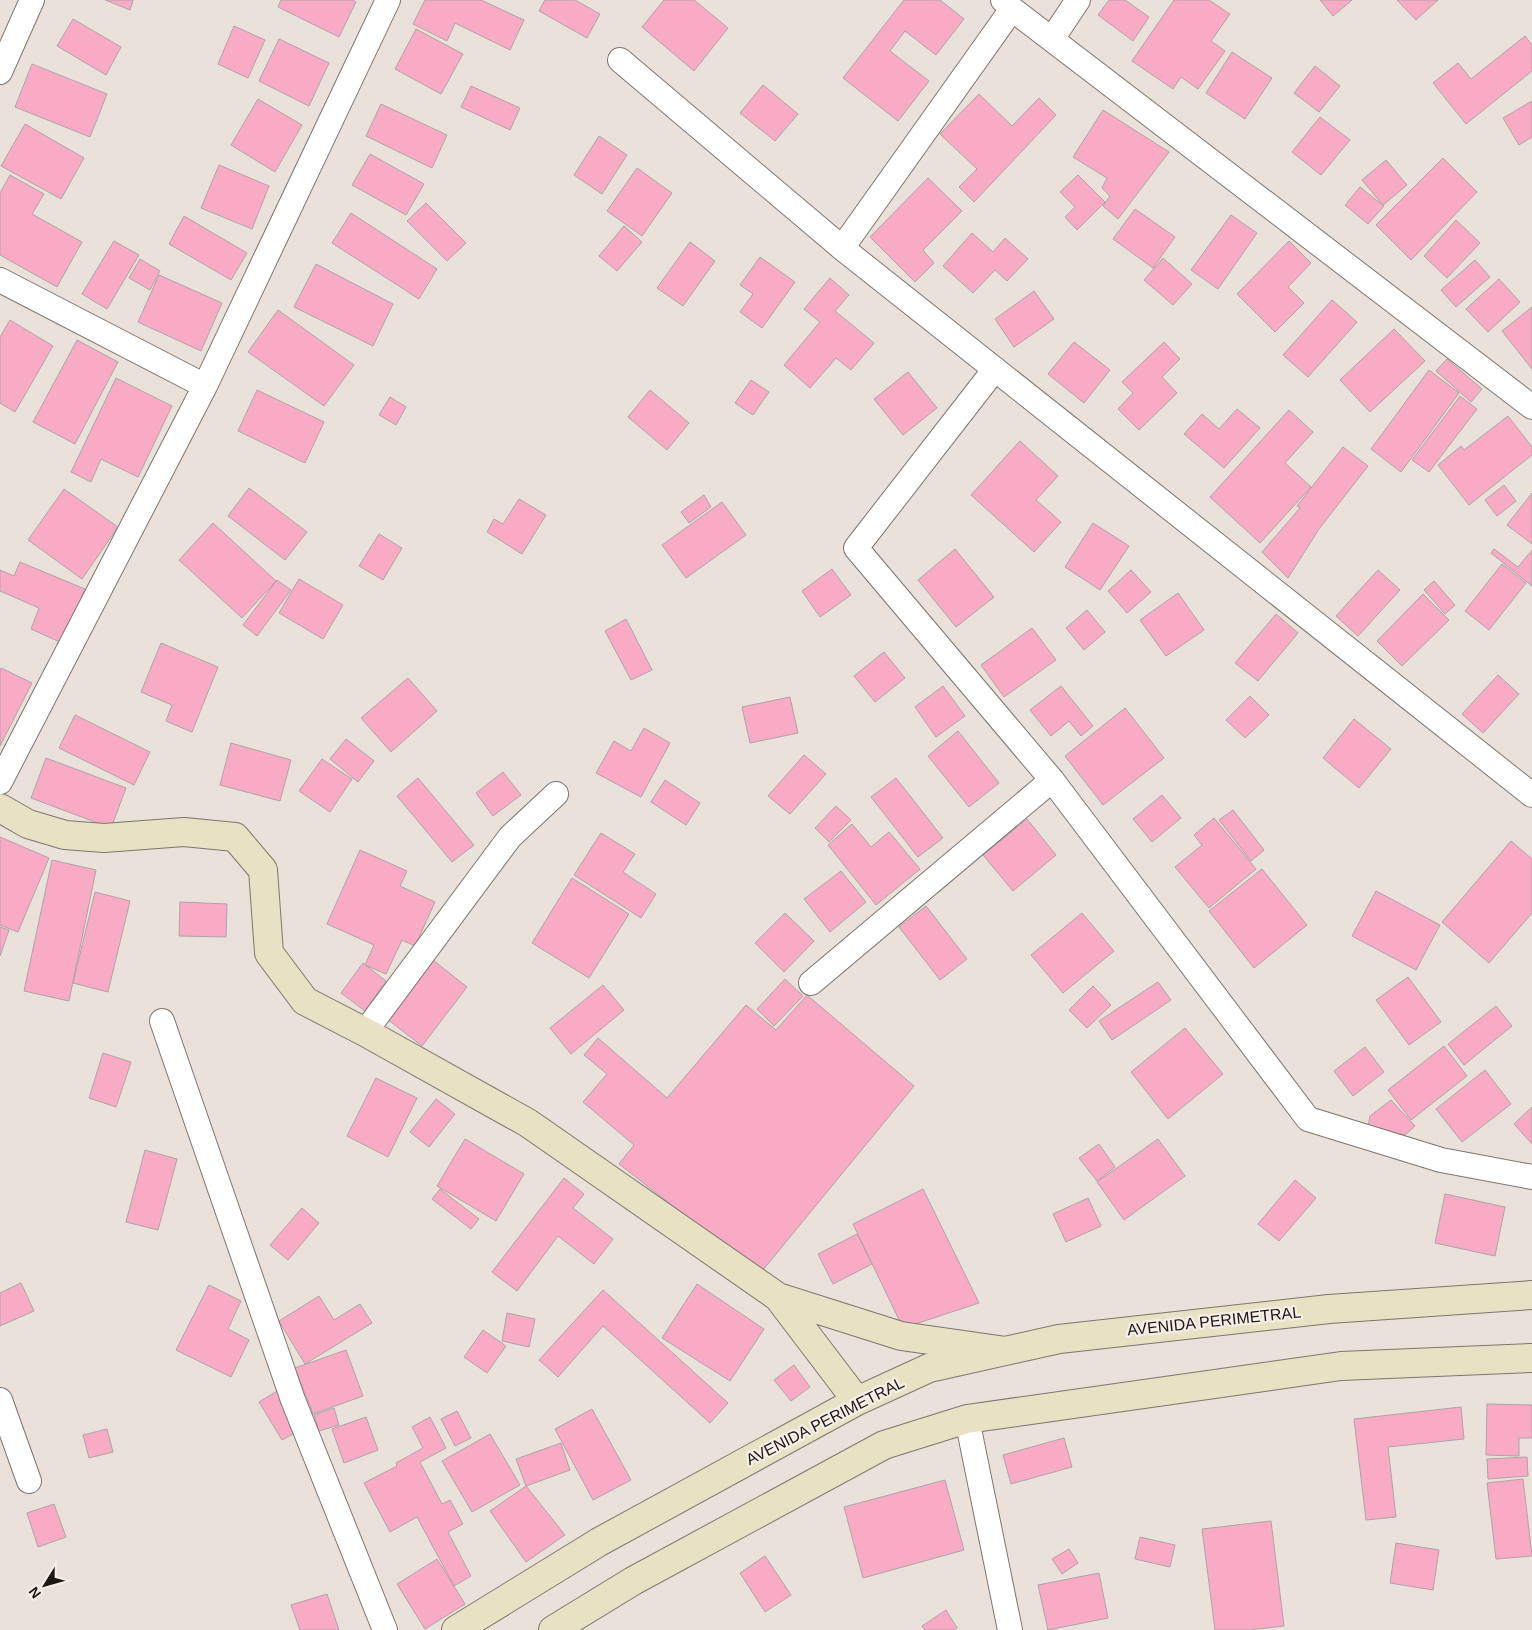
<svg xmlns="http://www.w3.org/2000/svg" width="1532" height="1630" font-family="Helvetica,sans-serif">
<rect width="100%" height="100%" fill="#eae1da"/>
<path fill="#f9abc5" stroke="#aea3a6" d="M105,0H133L130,10Z
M281,0H353L356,2L339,37L278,7Z
M425,0H481L524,20L510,50L455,23L447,41L413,24Z
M545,0H575L600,14L587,38L539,11Z
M664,0H694L728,28L694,71L642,27Z
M904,0H940L964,19L936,55L905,31L890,51L929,81L898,121L843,78Z
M1109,0H1125L1149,17L1133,41L1098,15Z
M1174,0H1209L1230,14L1211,41L1225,51L1198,89L1181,77L1173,89L1132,61Z
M1320,0H1352L1333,16Z
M1397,0H1438L1416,20Z
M73,19L121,47L106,75L57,46Z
M234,26L265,40L248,78L218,64Z
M416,29L463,54L441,94L395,69Z
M1525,36L1532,45V71L1466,124L1433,83L1458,63L1471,79Z
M279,39L329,63L309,106L259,81Z
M1232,52L1272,78L1245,119L1206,93Z
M32,64L107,94L90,137L15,107Z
M1315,66L1340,86L1319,112L1294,93Z
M763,85L798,114L775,141L740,113Z
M471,86L520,108L510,130L461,107Z
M979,94L1012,126L1039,98L1056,115L974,202L959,187L977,169L940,134Z
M258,99L302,125L275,172L231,145Z
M1532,101V137L1519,145L1503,118Z
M381,104L447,135L432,168L366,136Z
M1103,110L1169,152L1118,219L1103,206L1110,196L1102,188L1107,178L1073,157Z
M1320,117L1350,140L1321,175L1292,152Z
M25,124L84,158L61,199L1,166Z
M599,136L627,155L602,194L574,175Z
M370,154L424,184L406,215L352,185Z
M1443,158L1477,192L1411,260L1376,225Z
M1386,160L1407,185L1383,205L1362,180Z
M219,165L269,186L252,229L201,208Z
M637,168L672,193L642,236L607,211Z
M10,175L44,194L32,214L82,242L57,287L0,255V193Z
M1078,175L1105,202L1077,230L1065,217L1075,207L1060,192Z
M928,178L962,211L923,250L934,263L915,282L870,237Z
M1360,187L1384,206L1368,224L1345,205Z
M426,203L466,243L447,261L407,221Z
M1135,209L1175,237L1153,268L1113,239Z
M351,213L437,269L419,299L332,243Z
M1231,215L1257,233L1218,289L1191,270Z
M184,216L247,253L231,280L169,244Z
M1456,220L1480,243L1447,278L1424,256Z
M624,226L642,242L617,271L599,256Z
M972,233L993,252L1005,238L1028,259L1007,281L995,270L973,293L943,266Z
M114,241L139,255L107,309L82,294Z
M1289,241L1311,263L1288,287L1304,303L1275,332L1237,294Z
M690,242L715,261L683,306L657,288Z
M760,257L795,282L762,328L740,312L753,294L740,285Z
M1163,258L1192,284L1173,305L1144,280Z
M140,259L160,271L150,290L129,278Z
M1475,260L1490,277L1456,307L1441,290Z
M316,264L393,304L373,346L294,307Z
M159,275L222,303L201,351L138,322Z
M830,278L849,295L835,311L874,343L851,370L836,358L810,388L784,365L820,322L804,309Z
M1499,279L1520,302L1488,332L1466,309Z
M1034,291L1054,319L1014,347L995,319Z
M1332,300L1357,322L1308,377L1283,355Z
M1532,307V369L1502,331Z
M278,310L354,365L324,406L248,352Z
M10,320L53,346L15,412L0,403V337Z
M1394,329L1425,361L1370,412L1340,380Z
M77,340L118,362L75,444L33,422Z
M1074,342L1110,370L1084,403L1048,374Z
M1164,342L1180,359L1162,377L1177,393L1139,430L1118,409L1133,393L1122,382Z
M1447,359L1482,389L1471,402L1436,371Z
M1429,370L1459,393L1401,472L1371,449Z
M908,372L937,408L903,435L874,399Z
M116,378L172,406L138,477L101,459L91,482L71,472Z
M751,380L769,392L753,415L735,403Z
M257,390L324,422L305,463L238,431Z
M650,390L689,423L667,450L628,417Z
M1460,396L1477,409L1429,472L1412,460Z
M390,397L406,407L396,425L379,415Z
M1237,409L1260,428L1224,468L1184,434L1202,414L1219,429Z
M1289,410L1313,432L1285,463L1311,487L1260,543L1210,497Z
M1508,416L1532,447V455L1469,505L1438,465L1461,446L1464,450Z
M1020,441L1058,476L1036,500L1061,522L1034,552L971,495Z
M1343,447L1368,466L1319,529L1288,578L1262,552L1300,508L1297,506Z
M1504,485L1516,501L1497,516L1485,500Z
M249,488L307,532L285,560L228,516Z
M64,489L118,527L82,579L28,540Z
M1532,493V544L1507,525Z
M704,495L711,507L689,523L681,512Z
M519,499L546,515L522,554L487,532L494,519L503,524Z
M722,502L746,535L686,578L662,545Z
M213,523L276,581L242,618L179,560Z
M1093,523L1129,546L1100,590L1065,567Z
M379,534L402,548L383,580L359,566Z
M955,549L994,597L956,627L918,580Z
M1494,549L1518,567L1532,550V586L1491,553Z
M20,562L85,589L62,643L31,629L39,608L0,591V570L14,576Z
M1502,564L1526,583L1489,630L1465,611Z
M832,569L851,595L820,617L802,591Z
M1131,570L1151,592L1127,613L1108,591Z
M1378,570L1400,590L1358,636L1336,616Z
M299,579L343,605L323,639L279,613Z
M277,580L291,590L257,636L243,625Z
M1434,581L1455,605L1445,614L1424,590Z
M1178,593L1204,630L1166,656L1140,620Z
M1423,594L1449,620L1402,666L1377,641Z
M1087,610L1105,632L1084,650L1066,628Z
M1276,614L1298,633L1258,681L1235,663Z
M626,619L652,670L631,680L605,631Z
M1032,628L1056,660L1004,697L981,665Z
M161,643L218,667L192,732L166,721L172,705L141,692Z
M884,652L905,678L875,702L854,676Z
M1,668L32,683L0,746V670Z
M1498,675L1519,694L1483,733L1462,714Z
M408,678L437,711L391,752L361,718Z
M943,686L965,716L936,737L915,707Z
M1061,686L1093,726L1081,736L1069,721L1051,736L1030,710Z
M1250,696L1269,715L1245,738L1226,720Z
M790,697L798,733L750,743L742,707Z
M1125,708L1164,758L1103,805L1065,756Z
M75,715L150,752L134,785L59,748Z
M1354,719L1391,749L1359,788L1323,758Z
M644,728L670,743L641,797L596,773L614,741L631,751Z
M958,731L999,783L969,807L928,756Z
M346,739L374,761L358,782L330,759Z
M231,743L291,760L280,801L220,785Z
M804,755L826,774L790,814L768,796Z
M46,758L126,788L111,828L31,798Z
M322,759L352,779L330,812L299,791Z
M503,772L521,795L493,816L476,793Z
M418,778L474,845L452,862L397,796Z
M896,778L943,838L918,857L871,797Z
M665,780L700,803L686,825L651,802Z
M1162,795L1181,818L1152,842L1133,819Z
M836,806L851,820L829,842L815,828Z
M1233,810L1264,850L1251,861L1219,820Z
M1214,818L1256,869L1209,908L1175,867L1202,845L1194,835Z
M1027,819L1056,855L1013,891L983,855Z
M852,824L871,847L889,832L920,869L876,905L828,845Z
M601,833L635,854L623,872L656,894L641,918L574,875Z
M0,837L49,858L18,932L0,925Z
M1511,841L1532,859V913L1489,963L1442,922Z
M360,850L407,871L400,886L435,902L415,946L402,940L386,974L365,965L374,945L327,924Z
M52,860L96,870L69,1001L24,991Z
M1262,869L1307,925L1254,968L1209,911Z
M841,871L866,902L830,932L804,899Z
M572,878L629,914L589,978L532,943Z
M1376,891L1440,925L1416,970L1352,936Z
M95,892L130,901L108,992L73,983Z
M180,902L227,904L226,937L179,936Z
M926,906L967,959L940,980L899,927Z
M785,913L814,941L784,972L755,943Z
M1082,913L1114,951L1063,993L1031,955Z
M0,927L9,930L0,956Z
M433,960L467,987L422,1046L387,1019Z
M363,963L386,981L365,1011L341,993Z
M1408,977L1441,1022L1409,1045L1376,1000Z
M785,979L803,996L774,1026L757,1009Z
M1158,982L1171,1000L1112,1040L1099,1021Z
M603,985L624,1010L571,1054L550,1028Z
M1093,986L1111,1005L1087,1028L1069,1010Z
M807,995L914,1086L758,1276L696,1224L619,1164L634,1145L583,1102L607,1074L584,1055L598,1038L667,1098L746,1005L776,1030Z
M1496,1006L1512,1026L1464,1065L1448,1044Z
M1185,1028L1223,1074L1168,1119L1131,1072Z
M1444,1046L1467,1076L1411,1120L1388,1090Z
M1365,1047L1384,1072L1353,1096L1334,1071Z
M103,1053L131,1062L116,1107L89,1098Z
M1485,1070L1511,1104L1462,1142L1436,1109Z
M376,1078L417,1098L388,1157L347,1136Z
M436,1099L455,1114L429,1147L410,1132Z
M1391,1100L1415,1126L1405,1135L1368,1127L1370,1116Z
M1532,1107V1144L1514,1124Z
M465,1139L524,1174L496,1221L437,1186Z
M1158,1139L1185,1176L1124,1220L1097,1182Z
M1099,1144L1115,1167L1097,1181L1079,1158Z
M145,1150L177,1159L158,1230L126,1222Z
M564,1178L584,1194L573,1208L613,1239L594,1264L558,1236L517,1291L492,1272Z
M1295,1180L1316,1198L1279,1241L1258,1224Z
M440,1189L479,1219L471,1229L432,1199Z
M923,1189L979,1303L903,1328L853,1224Z
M1445,1194L1505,1207L1495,1256L1435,1243Z
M1088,1198L1101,1226L1066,1242L1053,1214Z
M302,1208L319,1223L288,1260L270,1245Z
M857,1234L872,1264L833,1284L818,1254Z
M21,1283L34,1311L0,1326V1293Z
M697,1284L764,1329L730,1381L662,1338Z
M209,1285L241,1301L228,1329L249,1340L231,1377L176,1350Z
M603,1290L728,1403L710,1423L603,1326L558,1377L539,1360Z
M319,1296L334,1320L360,1304L372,1323L305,1364L279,1321Z
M507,1313L535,1319L529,1347L502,1341Z
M483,1330L506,1346L487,1373L464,1357Z
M346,1350L363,1396L313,1414L295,1368Z
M794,1365L810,1387L791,1401L774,1380Z
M277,1391L300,1430L282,1440L259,1402Z
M1487,1404L1532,1405V1438H1519V1456L1486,1455Z
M1461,1407L1464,1439L1388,1447L1396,1517L1366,1520L1354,1419Z
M334,1408L339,1425L319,1431L314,1415Z
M592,1409L631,1480L593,1500L555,1429Z
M457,1411L471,1438L455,1446L441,1419Z
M366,1417L378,1450L344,1463L332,1429Z
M430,1417L446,1448L420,1462L442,1504L450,1500L463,1524L448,1532L471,1576L454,1586L417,1517L390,1532L364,1483L397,1466L396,1463L423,1448L412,1427Z
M107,1429L113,1452L89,1458L83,1435Z
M490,1434L520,1485L472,1512L442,1461Z
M1064,1438L1072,1467L1011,1484L1003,1455Z
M561,1443L570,1470L526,1486L516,1459Z
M1527,1457L1528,1476L1488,1479L1487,1459Z
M1523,1479L1532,1556L1496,1559L1487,1483Z
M945,1480L964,1550L863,1578L844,1507Z
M526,1486L565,1535L526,1562L490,1511Z
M54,1504L66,1537L38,1547L27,1513Z
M1271,1521L1284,1626L1249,1630H1215L1202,1529Z
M1140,1537L1175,1545L1170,1567L1135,1559Z
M1396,1543L1439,1550L1433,1590L1390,1583Z
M1069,1549L1078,1563L1062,1574L1052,1559Z
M765,1556L791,1595L765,1612L740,1573Z
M437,1559L465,1604L425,1629L397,1584Z
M1099,1573L1108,1618L1048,1630L1038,1585Z
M327,1594L339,1630H300L291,1605Z
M946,1610L957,1628L954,1630H925L922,1626Z"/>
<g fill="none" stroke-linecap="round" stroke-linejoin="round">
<g stroke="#7d766f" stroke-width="26">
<path id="street" d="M1003,0L1012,9L1532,407
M1052,39L1078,0
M620,60L842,248L1532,795
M0,72L32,0
M842,248L1012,9
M0,280L205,386
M995,369L856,548L1052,780L1308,1119L1441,1160L1532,1177
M0,782L205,386L388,0
M811,983L1052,780
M162,1021L293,1400L385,1630
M365,1032L510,837L556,794
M0,1400L29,1481
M967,1419L1010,1630"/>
</g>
<g stroke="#7d766f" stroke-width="30">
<path id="secondary" d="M0,808L28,824L65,835L104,838L184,832L235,837L263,870L269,953L305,1001L365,1032L528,1123L778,1297L901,1336L1006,1351
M778,1297L857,1401
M456,1630L599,1542L857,1401L929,1368L1059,1339L1329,1309L1532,1295
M553,1630L633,1581L884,1445L967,1419L1341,1366L1532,1358"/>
</g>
<use href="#street" stroke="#fff" stroke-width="24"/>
<use href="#secondary" stroke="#e8e1c3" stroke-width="28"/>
</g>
<g text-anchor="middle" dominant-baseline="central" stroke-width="4.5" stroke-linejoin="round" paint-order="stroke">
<g font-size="16" fill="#1a1714" stroke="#f7eee7">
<text transform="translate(1214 1321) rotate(-6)">AVENIDA PERIMETRAL</text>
<text transform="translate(825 1421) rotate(-27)">AVENIDA PERIMETRAL</text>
</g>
</g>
<g transform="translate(45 1585) rotate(233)" stroke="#f7eee7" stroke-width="4" paint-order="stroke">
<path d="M0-4L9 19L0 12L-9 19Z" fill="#1a1714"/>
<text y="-8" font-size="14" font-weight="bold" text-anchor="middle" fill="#1a1714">N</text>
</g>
</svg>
